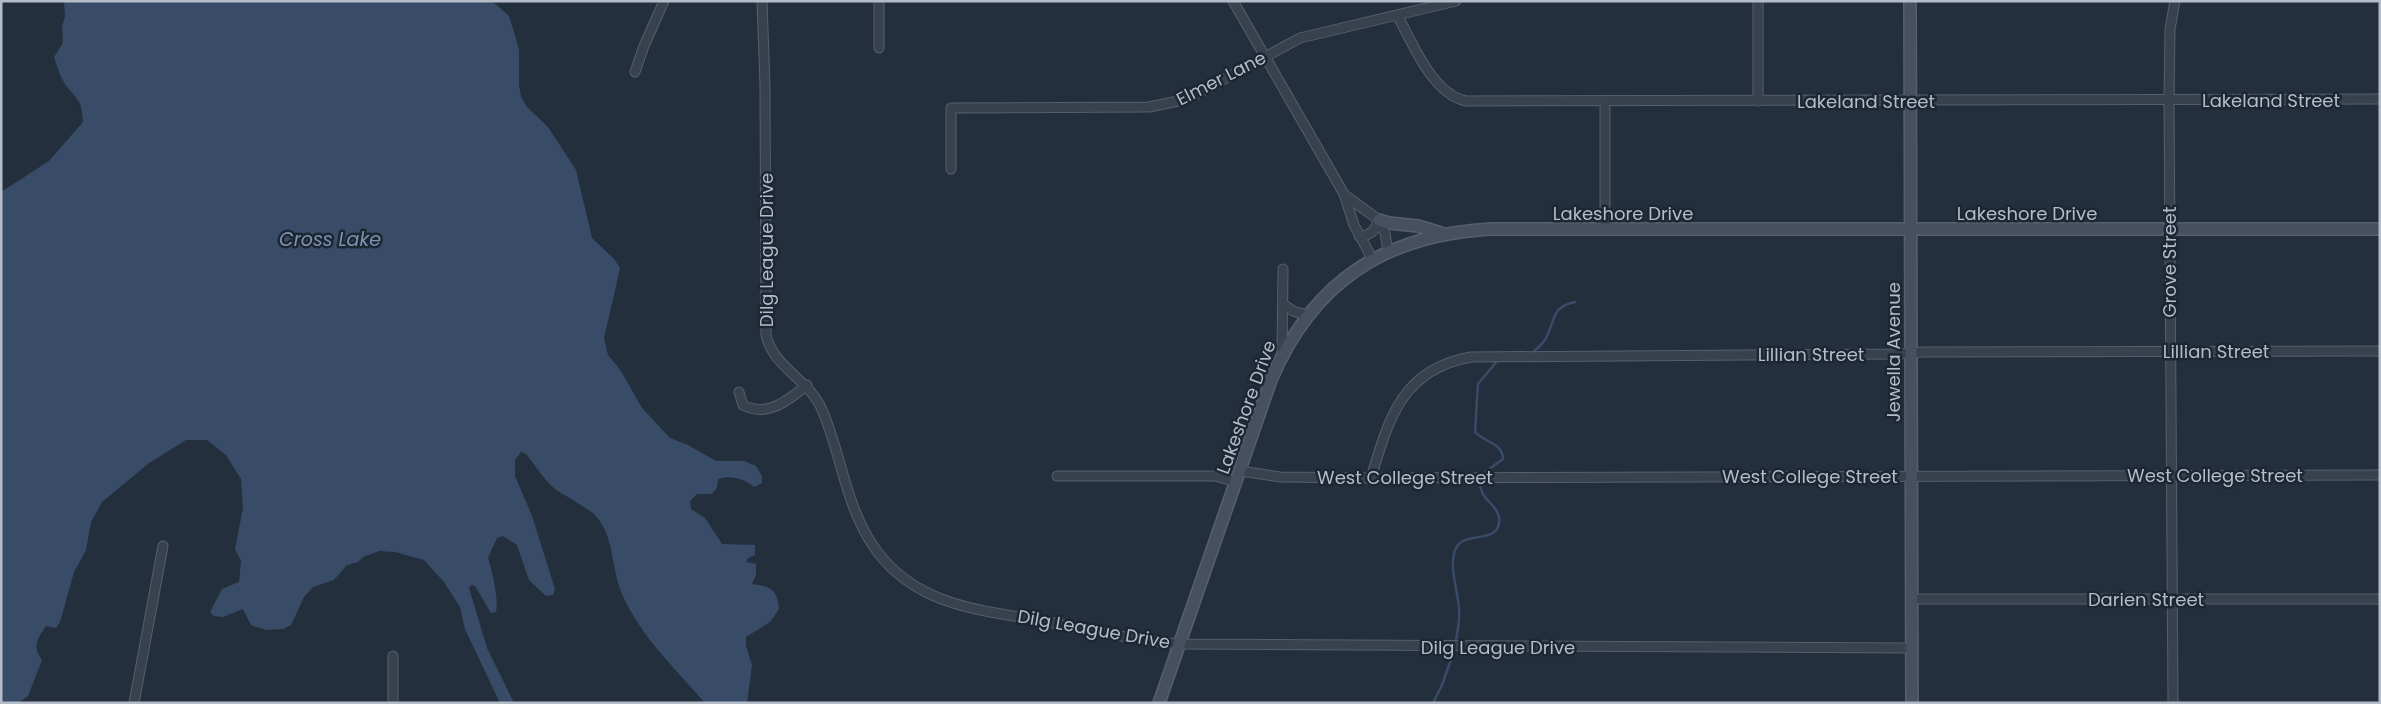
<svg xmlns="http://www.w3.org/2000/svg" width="2381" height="704" font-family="Poppins,sans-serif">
<rect width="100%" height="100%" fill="#242f3e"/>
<path fill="#394c67" d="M64,1H492L509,16L516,39L519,50V85L521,97L527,107L548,127L576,170L592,238L614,259L620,268L604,338L608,355L621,371L642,408L670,438L688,445L716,461H744L756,466L762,476V483L754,487C744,478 731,475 718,479L717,488L712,494H697L690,501L691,509L705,518L722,544L755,545V555L748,558L746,562L756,564V575L752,584C771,587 777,589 779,609L770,622L746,637V646L752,665L747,703H705C675,668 641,637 622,594C611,569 615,538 596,516C591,510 564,495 555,489C544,480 535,465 526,454L521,452L515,460V476L532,516L555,589L553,595L546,596L529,580L517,545L503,536L497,538L488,558C492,571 499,599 496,612L491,613L475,586L471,585L469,588L487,648L514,703H500L465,629L460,607L444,582L424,560L395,552L379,551L363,557L358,562L347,565L334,580L313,587L304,597L291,625L283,629L266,630L251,625L243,609L223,617L214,616L210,612L222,589L239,582L241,561L235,549L243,508L241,479L226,455L207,440H186L149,463L102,502L91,522L86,550L74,572L60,622L56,628L46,626C37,639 32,647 42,660L28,696L18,703H1V192L49,161L83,122C82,99 77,100 65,84C60,76 57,66 54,57L63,43L62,26L65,17Z"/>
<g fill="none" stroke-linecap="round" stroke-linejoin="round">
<path stroke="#394c67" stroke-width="2.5" d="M1534,351C1539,347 1545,342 1547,336C1556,317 1552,307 1575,302
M1485,472L1503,459C1503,443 1484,442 1475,432L1478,384L1498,360
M1456,640C1458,629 1460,620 1459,609C1458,591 1448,565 1456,548C1464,531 1496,544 1499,523C1502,505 1478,501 1480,480
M1433,703L1442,685L1453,654"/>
<g stroke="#565f6c" stroke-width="11">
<path id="street" d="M762,1L765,86L766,335C773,368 810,379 823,412C841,455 846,505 872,544C886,566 908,584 932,595C965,610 1003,614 1038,620C1085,629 1132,640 1180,644L1912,648
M1233,1L1344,194L1354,225L1373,260
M1397,15C1413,43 1432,94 1466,101L2380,99
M879,48V1
M635,72L644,46L664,1
M1605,101V230
M1758,101V1
M951,169V108L1149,107L1183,100L1197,94L1300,38L1456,1
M1346,196L1379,220L1385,233L1388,252
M1359,236C1371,236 1375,230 1379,220
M1283,304L1293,311L1307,315
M1282,354L1283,269
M739,392L743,405C767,418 789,400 807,385
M1241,471L1280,477L1371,478L2380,475
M1057,476H1215L1237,482
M1371,478C1389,418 1402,369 1471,357L1897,354L1923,352L2380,351
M1911,599H2380
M134,703L163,546
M393,703V656
M2173,703L2169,101L2170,29L2175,1"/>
</g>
<g stroke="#565f6c" stroke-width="14">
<path id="secondary" d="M1910,1L1912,703
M1379,220L1389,223L1418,226L1441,233
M1159,703L1271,380C1313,281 1385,235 1491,229H2380"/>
</g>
<use href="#street" stroke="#38414e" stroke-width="9"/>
<use href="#secondary" stroke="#465061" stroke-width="11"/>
</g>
<g text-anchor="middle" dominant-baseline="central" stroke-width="5" stroke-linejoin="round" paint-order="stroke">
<g font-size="18" fill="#b4bcc9" stroke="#1d2633">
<text transform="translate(1221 78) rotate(-27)">Elmer Lane</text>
<text x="2271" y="100">Lakeland Street</text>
<text x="1866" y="101">Lakeland Street</text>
<text x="1623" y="213">Lakeshore Drive</text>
<text x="2027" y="213">Lakeshore Drive</text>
<text transform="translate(766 250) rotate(-90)">Dilg League Drive</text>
<text transform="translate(2169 262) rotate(-90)">Grove Street</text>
<text x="2216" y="351">Lillian Street</text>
<text transform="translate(1893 352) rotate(-90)">Jewella Avenue</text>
<text x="1811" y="354">Lillian Street</text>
<text transform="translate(1246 407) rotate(-70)">Lakeshore Drive</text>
<text x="2215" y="475">West College Street</text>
<text x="1810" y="476">West College Street</text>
<text x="1405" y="477">West College Street</text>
<text x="2146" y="599">Darien Street</text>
<text transform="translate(1094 629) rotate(10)">Dilg League Drive</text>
<text x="1498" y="647">Dilg League Drive</text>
</g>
<g font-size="19" font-style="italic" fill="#7c92b1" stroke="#1d2633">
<text x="330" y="239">Cross Lake</text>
</g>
</g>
<rect width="2381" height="704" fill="none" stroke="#b4bcc9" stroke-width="5"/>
</svg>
